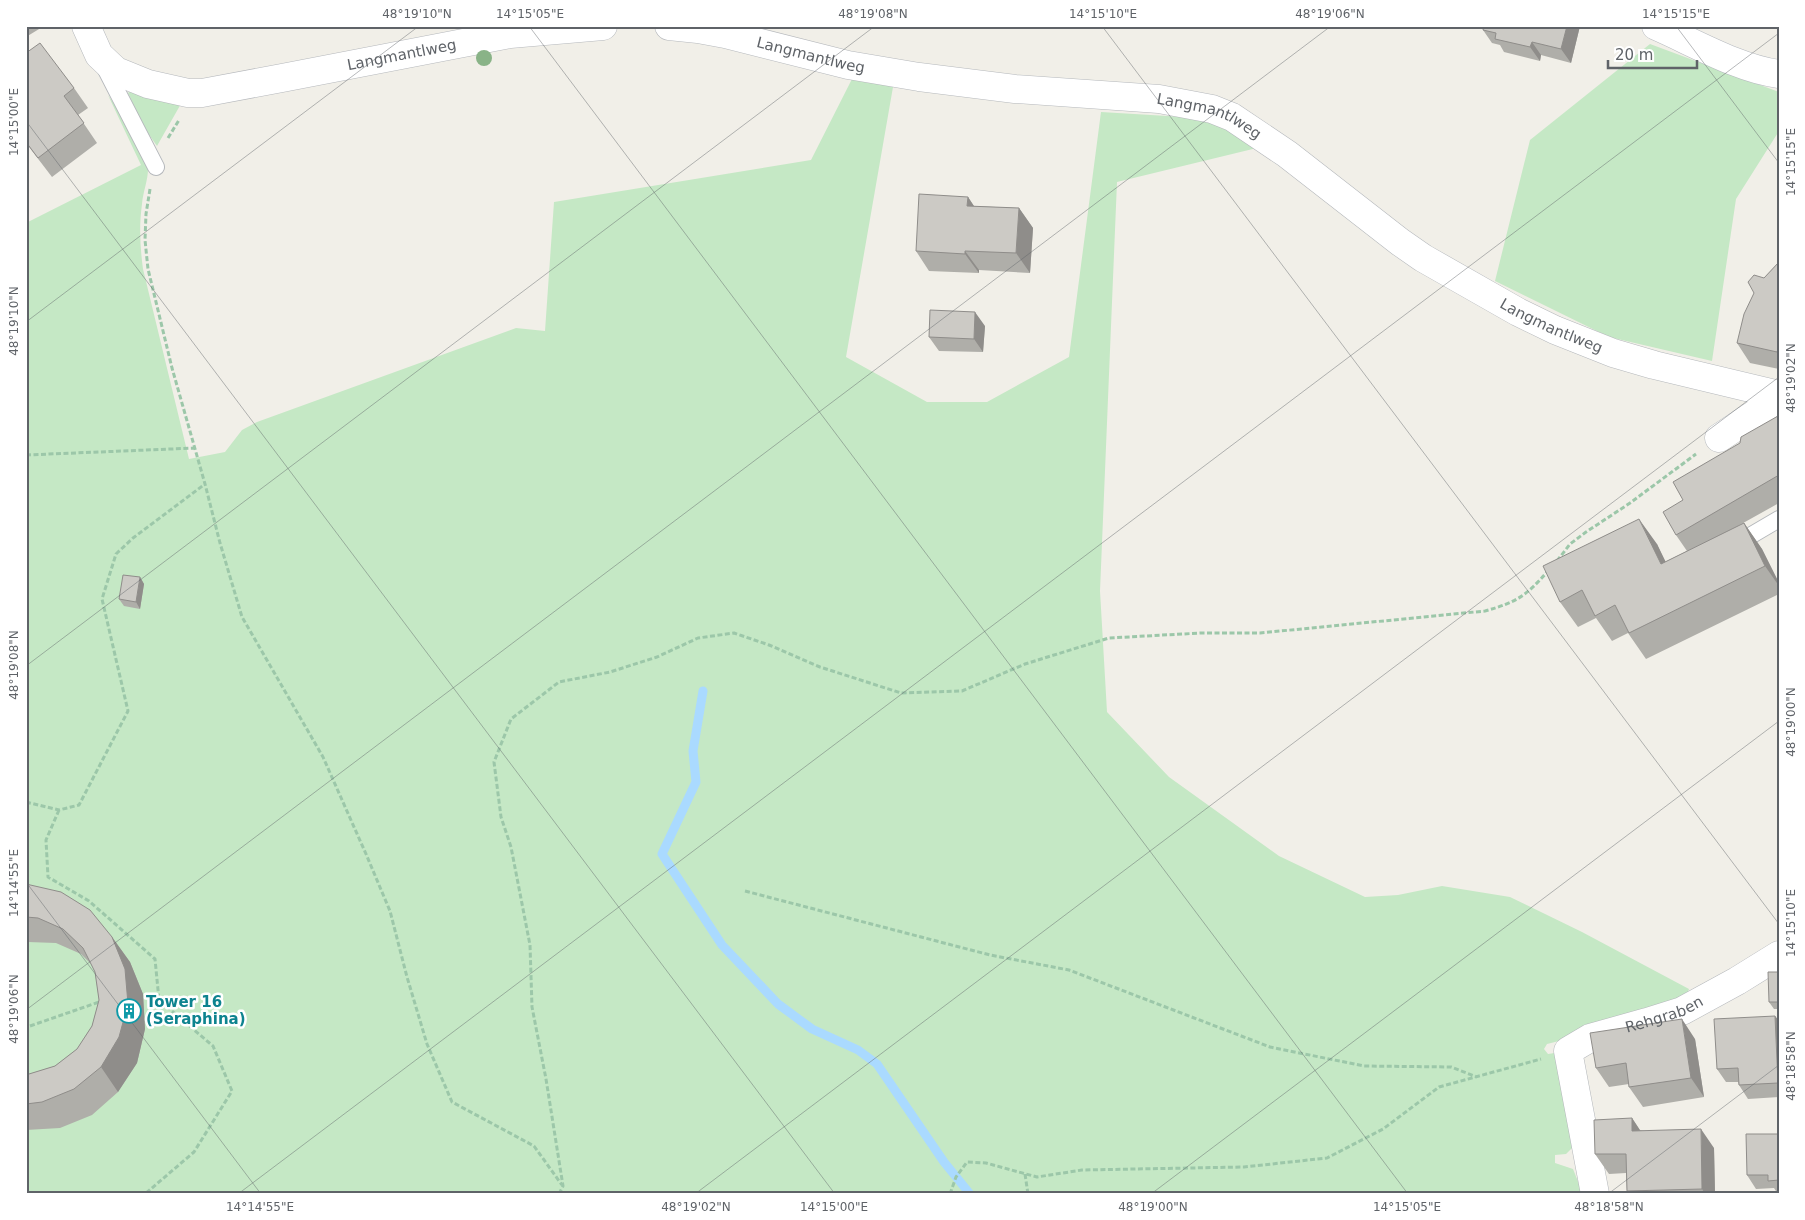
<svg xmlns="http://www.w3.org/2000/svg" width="1805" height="1220" font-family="'DejaVu Sans',sans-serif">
<rect width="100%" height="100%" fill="#f1efe8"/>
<path fill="#c5e8c5" d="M1650,44L1779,92V131L1736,199L1712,361L1609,337L1495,281L1530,140Z
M853,77L893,87L846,357L927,402H987L1069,357L1101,112L1217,119L1261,147L1117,182L1100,591L1107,712L1169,777L1279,856L1365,897L1398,895L1442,886L1510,897L1582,932L1689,989L1687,995L1575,1037L1547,1044L1544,1049L1548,1054L1561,1052L1573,1147L1566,1154L1555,1155V1163L1573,1169L1583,1194H26V223L141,165L108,95C120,113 147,148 148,169C148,180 143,192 142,204C139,226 140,247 143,269L189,459L225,452L242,430L257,422L516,328L545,331L554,202L811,160Z
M131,90L182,102L157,146L145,129L128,93Z"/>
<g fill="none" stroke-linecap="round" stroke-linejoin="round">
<path stroke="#aadaff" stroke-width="9" d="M703,691L693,751L696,782L662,854L722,945L778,1004L812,1029L858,1050L877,1064L944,1162L970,1194"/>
<g stroke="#b5b8bc" stroke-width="18">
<path id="lane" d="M104,66L156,167
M1733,546L1779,519"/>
</g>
<g stroke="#b5b8bc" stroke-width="29">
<g id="street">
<path id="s1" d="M86,26L99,55L116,71L148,84L188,93H202L282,78L510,34L603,26"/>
<path id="s2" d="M669,26L698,29L725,34L848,65L919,77L1015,89L1159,99L1212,109L1232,117L1287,154L1400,242L1423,258L1518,312L1555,330L1613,353L1654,365L1779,395"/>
<path d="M1719,438L1779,398"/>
<path id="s3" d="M1595,1194L1568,1051L1590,1038L1647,1022L1682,1011L1737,981L1779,955"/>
</g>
</g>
<g stroke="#b6babf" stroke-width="29">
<path id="secondary" d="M1656,26C1693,42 1739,69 1779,74"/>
</g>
<path stroke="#9cc7a9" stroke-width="3" stroke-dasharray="5 2.5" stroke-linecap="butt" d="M168,138L179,120
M150,189L146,214L145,240L148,269L172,368L205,484L220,543L242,617L323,757L366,854L390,911L407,977L427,1044L452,1102L534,1146L562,1185
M26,455L195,448
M1557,561L1570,544L1586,532L1630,503L1696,454
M26,802L59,810L79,805L128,711L102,599L116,554L133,538L205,484
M59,810L46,840L48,877L89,901L155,959L159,1000
M745,891L990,955L1069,970L1270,1047L1364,1066L1451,1067L1477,1077
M139,996L159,1000L213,1046L232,1091L194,1152L145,1194
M30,1026L102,1001
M1025,1174L1028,1194
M559,1194L563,1186L546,1079L532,1007L530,945L511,847L501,817L494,762L511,719L559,682L610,672L657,657L698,638L734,633L769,645L820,667L901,693L962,691L1025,664L1109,638L1201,633H1260L1485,611C1517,602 1526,596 1548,571
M950,1194L956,1177L967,1162L986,1163L1037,1177L1082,1170L1244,1167L1327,1158L1383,1129L1439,1087L1541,1059"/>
<use href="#lane" stroke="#fff" stroke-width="16"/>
<use href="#street" stroke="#fff" stroke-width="28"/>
<use href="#secondary" stroke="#fff" stroke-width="28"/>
</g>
<circle fill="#89b387" cx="484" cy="58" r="8"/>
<path fill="#afaea9" d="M26,26H44L26,37Z
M1580,26L1571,63L1541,55L1540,61L1504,52L1500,45L1492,43L1483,30Z
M26,53L74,88L88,108L78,115L97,143L52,177L26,143Z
M968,197L974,206L1019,208L1033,228L1030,273L979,270V273L929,271L916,251Z
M1779,262V369L1750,363L1737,343L1764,278Z
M985,326L983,352L939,351L929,337Z
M1779,418V503L1736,527L1744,523L1762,549L1779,583V594L1646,659L1628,633L1612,641L1596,618L1578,627L1560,602L1657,544L1665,562L1687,551L1676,535L1683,500L1740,443Z
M140,577L144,584L140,609L124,606L119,599Z
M26,884L112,937L130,962L143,994L145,1029L137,1063L118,1092L92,1115L60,1128L26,1130V1074H29L55,1066L77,1049L92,1026L99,1000L95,972L91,964L81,954L56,943L28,942L26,943Z
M1779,972V1009H1774L1769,1002Z
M1775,1016L1779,1021V1097L1748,1099L1739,1085L1738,1082H1726L1717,1069Z
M1695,1039L1704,1097L1643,1107L1629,1087V1084L1609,1087L1596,1068Z
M1632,1118L1640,1130L1714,1148L1715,1194H1629L1627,1191L1626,1173L1609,1174L1595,1154Z
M1779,1134V1194H1778L1774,1188L1756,1189L1747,1175Z"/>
<path fill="#8f8d8a" d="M1567,26H1580L1571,63L1561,49Z
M1532,42L1541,55L1540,61L1530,47Z
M968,197L981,217L967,206Z
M1019,208L1033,228L1030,273L1016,253Z
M965,251L979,270V273L965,254Z
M975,312L985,326L983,352L974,339Z
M1639,519L1657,544L1679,589L1661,564Z
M1744,523L1762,549L1779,583V586L1765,566Z
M140,577L144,584L140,609L136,602Z
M112,937L130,962L143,994L145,1029L137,1063L118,1092L101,1067Z
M1775,1016L1779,1021V1084L1778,1083Z
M1682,1019L1695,1039L1704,1097L1691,1078Z
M1632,1118L1645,1138L1632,1131Z
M1701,1129L1714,1148L1715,1194H1705L1702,1189Z"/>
<path fill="#cccac5" stroke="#8f8d8a" d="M1484,26H1567L1561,49L1532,42L1530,47L1495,39L1496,33L1483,30Z
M40,43L74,88L64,96L84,123L38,158L26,142V86L27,85L26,84V53Z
M919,194L968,197L967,206L1019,208L1016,253L965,251V254L916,251Z
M1779,262V346L1777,352L1737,343L1744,314L1754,293L1748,282L1754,275L1764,278Z
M930,310L975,312L974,339L929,337Z
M1778,416L1779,418V475L1676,535L1663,512L1683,500L1673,482L1740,443L1741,437Z
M1639,519L1661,564L1744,523L1765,566L1629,633L1615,605L1595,616L1582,590L1560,602L1543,566Z
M123,575L140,577L136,602L119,599Z
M26,884L61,892L90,910L112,937L125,969L128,1004L119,1037L101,1067L74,1089L42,1102L26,1104V1074H29L55,1066L77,1049L92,1026L99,1000L95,972L83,948L63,929L38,918L26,917Z
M1768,972H1779V1002H1769Z
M1775,1016L1778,1083L1739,1085L1738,1068L1717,1069L1714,1019Z
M1682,1019L1691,1078L1629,1087L1626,1063L1596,1068L1590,1033Z
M1632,1118V1131L1701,1129L1702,1189L1627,1191L1626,1154H1595L1594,1120Z
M1746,1134H1779V1180L1768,1181V1175H1747Z"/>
<path fill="none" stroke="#5f6368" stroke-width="1" stroke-opacity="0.45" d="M529,26L1408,1194M1102,26L1779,924M1676,26L1779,163M26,121L835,1194M26,322L419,26M26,666L875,26M26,882L261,1194M26,1010L1331,26M238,1194L1779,33M695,1194L1779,377M1151,1194L1779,721M1608,1194L1779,1065"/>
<defs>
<g id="building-ring" transform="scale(1.25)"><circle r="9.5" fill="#fff" stroke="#0f9aa8" stroke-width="1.5"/><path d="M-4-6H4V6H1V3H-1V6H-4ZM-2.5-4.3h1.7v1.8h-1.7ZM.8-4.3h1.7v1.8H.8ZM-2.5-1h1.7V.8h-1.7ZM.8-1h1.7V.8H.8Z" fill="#0f9aa8"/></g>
</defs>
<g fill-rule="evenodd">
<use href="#building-ring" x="129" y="1011"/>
</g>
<g text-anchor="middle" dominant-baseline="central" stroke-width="5" stroke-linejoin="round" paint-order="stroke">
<g font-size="15" fill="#5f6368" stroke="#fff">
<text stroke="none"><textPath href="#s1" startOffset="348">Langmantlweg</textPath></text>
<text stroke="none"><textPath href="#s2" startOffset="145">Langmantlweg</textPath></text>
<text stroke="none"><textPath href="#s2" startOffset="550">Langmantlweg</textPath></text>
<text stroke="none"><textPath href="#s2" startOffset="955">Langmantlweg</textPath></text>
<text stroke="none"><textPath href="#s3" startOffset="249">Rehgraben</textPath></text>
</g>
<g font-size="15" font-weight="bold" fill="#0d838f" stroke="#fff" text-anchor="start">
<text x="146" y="1002">Tower 16<tspan x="146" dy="17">(Seraphina)</tspan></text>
</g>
</g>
<rect width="1805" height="1220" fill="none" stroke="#ffffff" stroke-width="55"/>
<path d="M1608 60v8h89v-8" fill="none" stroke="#5f6368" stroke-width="2.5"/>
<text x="1615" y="60" font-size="15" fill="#5f6368" stroke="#ffffff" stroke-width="4" paint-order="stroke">20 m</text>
<rect x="28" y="28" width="1750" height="1164" fill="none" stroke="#5f6368" stroke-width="2"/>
<g font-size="12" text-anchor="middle" fill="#5f6368">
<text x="417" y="18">48°19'10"N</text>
<text x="530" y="18">14°15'05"E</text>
<text x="873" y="18">48°19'08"N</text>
<text x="1103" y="18">14°15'10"E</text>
<text x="1330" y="18">48°19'06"N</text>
<text x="1676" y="18">14°15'15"E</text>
<text transform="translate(14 122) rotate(-90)" y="4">14°15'00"E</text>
<text transform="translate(1791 162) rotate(-90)" y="4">14°15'15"E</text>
<text transform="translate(14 321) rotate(-90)" y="4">48°19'10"N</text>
<text transform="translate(1791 378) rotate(-90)" y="4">48°19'02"N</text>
<text transform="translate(14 665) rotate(-90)" y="4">48°19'08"N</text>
<text transform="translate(1791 722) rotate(-90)" y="4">48°19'00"N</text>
<text transform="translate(14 883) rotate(-90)" y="4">14°14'55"E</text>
<text transform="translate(1791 923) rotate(-90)" y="4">14°15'10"E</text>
<text transform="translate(14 1009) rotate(-90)" y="4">48°19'06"N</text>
<text transform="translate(1791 1066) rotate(-90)" y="4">48°18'58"N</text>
<text x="260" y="1211">14°14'55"E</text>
<text x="696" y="1211">48°19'02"N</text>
<text x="834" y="1211">14°15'00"E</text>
<text x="1153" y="1211">48°19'00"N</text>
<text x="1407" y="1211">14°15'05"E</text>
<text x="1609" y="1211">48°18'58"N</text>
</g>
</svg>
